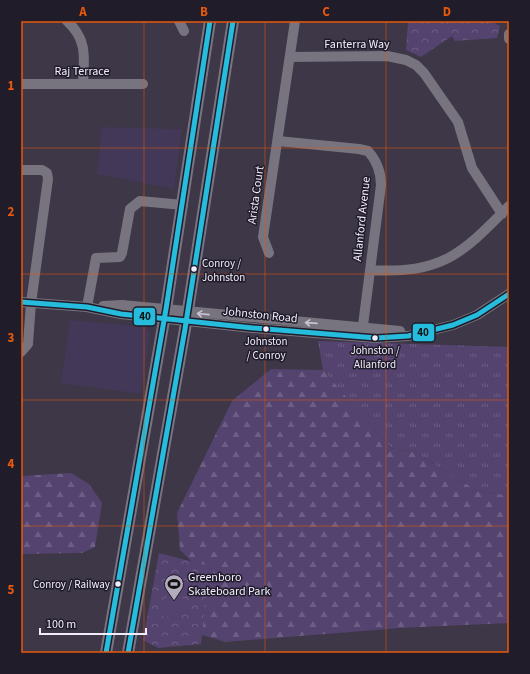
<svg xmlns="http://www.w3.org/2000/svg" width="530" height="674" font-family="'Source Sans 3',sans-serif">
<defs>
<pattern id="grass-tufts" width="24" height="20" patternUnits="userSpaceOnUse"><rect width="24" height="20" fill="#53436e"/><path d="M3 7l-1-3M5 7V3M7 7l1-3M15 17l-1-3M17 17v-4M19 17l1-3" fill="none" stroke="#6c5e84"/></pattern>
<pattern id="forest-firs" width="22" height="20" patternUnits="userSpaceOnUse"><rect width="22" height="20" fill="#53436e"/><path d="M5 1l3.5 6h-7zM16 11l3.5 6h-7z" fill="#6c5e84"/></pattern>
<pattern id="park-crowns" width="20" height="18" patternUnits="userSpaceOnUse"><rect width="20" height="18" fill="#53436e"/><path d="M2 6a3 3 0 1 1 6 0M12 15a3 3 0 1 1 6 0" fill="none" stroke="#6c5e84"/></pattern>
</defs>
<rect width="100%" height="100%" fill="#3d3747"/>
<path fill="#433857" d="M102,127L182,129L174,189L97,174Z
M70,320L146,327L150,332L141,394L61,383Z"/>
<path fill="url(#grass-tufts)" d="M318,341L509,347V496L476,490L414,452L391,448L323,370Z"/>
<path fill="url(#forest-firs)" d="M271,369L323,370L391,448L414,452L476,490L509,496V623L400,628L225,642L193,632L206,576L180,550L177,513L232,401Z
M71,473L89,484L102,503L95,547L82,553L21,554V476Z"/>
<path fill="url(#park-crowns)" d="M408,21H491L500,26L497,38L455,41L452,36L421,57L406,50Z
M159,553L209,566L201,644L158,648L143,640Z"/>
<path fill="#53436e" d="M169,583L185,586L179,619L163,616Z"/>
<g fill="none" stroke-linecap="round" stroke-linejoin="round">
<path stroke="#78747f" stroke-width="10" d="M67,21C88,40 84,58 83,84
M179,21L184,31
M509,34V39
M290,57L387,56L406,60L416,65L424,73L458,122L472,168L502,214
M21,84H143
M278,141L359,149L368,151C377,161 381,172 381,185L362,333
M21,170H42L47,173L48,179L31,303L28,344L21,352
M269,253L263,237L295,21
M370,270C442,274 461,255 509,206
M21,302L87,307L121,314L253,328L376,338L408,336L453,325L477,315L509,294
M103,306L122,305L400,331
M87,307L96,258L120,257L122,253L130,209L140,201L183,205"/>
<path stroke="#797482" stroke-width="12" d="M106,653L166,309L210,21
M128,653L185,329L233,21"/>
<g stroke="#201c29" stroke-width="8">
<path id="bus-1" d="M21,302L87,307L121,314L253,328L376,338L408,336L453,325L477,315L509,294
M106,653L166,309L210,21
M128,653L185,329L233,21"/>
</g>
<use href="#bus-1" stroke="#26bcdd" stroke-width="5"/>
</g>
<defs><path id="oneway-shaft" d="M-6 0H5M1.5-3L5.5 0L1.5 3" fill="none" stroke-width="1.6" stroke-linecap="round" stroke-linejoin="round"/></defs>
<g stroke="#c7c3d2">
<use href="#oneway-shaft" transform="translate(203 314) rotate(-174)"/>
<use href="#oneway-shaft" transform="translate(311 323) rotate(-176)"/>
</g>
<path fill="none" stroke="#e8590c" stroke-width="1" stroke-opacity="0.55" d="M144,21V653M265,21V653M386,21V653M21,148H509M21,274H509M21,400H509M21,526H509"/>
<defs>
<g id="stadium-pin" transform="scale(1)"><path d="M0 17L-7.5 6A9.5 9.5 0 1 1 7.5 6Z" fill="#b3adbe" stroke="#201c29"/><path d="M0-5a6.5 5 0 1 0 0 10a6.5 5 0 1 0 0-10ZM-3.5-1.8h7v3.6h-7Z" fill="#111"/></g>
</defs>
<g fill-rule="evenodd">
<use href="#stadium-pin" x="174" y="584"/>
</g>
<g fill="#f2edfe" stroke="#201c29" stroke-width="1.5">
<circle cx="194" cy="269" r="3.5"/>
<circle cx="266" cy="329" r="3.5"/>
<circle cx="375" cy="338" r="3.5"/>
<circle cx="118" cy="584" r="3.5"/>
</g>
<g text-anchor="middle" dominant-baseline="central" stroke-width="3" stroke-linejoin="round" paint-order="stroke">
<g font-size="11" fill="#f2edfe" stroke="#201c29">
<text x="202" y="263" text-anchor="start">Conroy /<tspan x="202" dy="14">Johnston</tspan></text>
<text x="266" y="341">Johnston<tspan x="266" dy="14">/ Conroy</tspan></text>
<text x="375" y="350">Johnston /<tspan x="375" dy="14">Allanford</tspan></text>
<text x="110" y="584" text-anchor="end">Conroy / Railway</text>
</g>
<g font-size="12" fill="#f2edfe" stroke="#201c29">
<text x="357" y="44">Fanterra Way</text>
<text x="82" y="71">Raj Terrace</text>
<text transform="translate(256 195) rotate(-82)">Arista Court</text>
<text transform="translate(362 219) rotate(-84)">Allanford Avenue</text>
<text transform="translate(260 315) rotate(6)">Johnston Road</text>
</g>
<g font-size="12" fill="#f2edfe" stroke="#201c29" text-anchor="start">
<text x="188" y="577">Greenboro<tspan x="188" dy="14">Skateboard Park</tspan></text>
</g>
</g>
<g stroke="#201c29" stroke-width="1.5">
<rect x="133" y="307" width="23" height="19" rx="4" fill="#26bcdd"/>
<rect x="412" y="323" width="23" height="19" rx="4" fill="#26bcdd"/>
</g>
<g font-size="11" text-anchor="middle" font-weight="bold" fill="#111">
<text x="145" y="320">40</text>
<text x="423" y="336">40</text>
</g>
<rect width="530" height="674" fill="none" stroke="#201c29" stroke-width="44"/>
<path d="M40 628v6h106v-6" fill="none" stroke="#f2edfe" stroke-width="2"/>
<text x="46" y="628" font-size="12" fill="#f2edfe" stroke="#201c29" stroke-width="3" paint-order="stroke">100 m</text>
<rect x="22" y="22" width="486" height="630" fill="none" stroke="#e8590c" stroke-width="1.5"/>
<g font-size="13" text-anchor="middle" font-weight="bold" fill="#e8590c">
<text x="83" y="16">A</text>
<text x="204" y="16">B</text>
<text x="326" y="16">C</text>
<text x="447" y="16">D</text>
<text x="11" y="90">1</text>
<text x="11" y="216">2</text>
<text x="11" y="342">3</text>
<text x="11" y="468">4</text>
<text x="11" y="594">5</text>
</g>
</svg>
